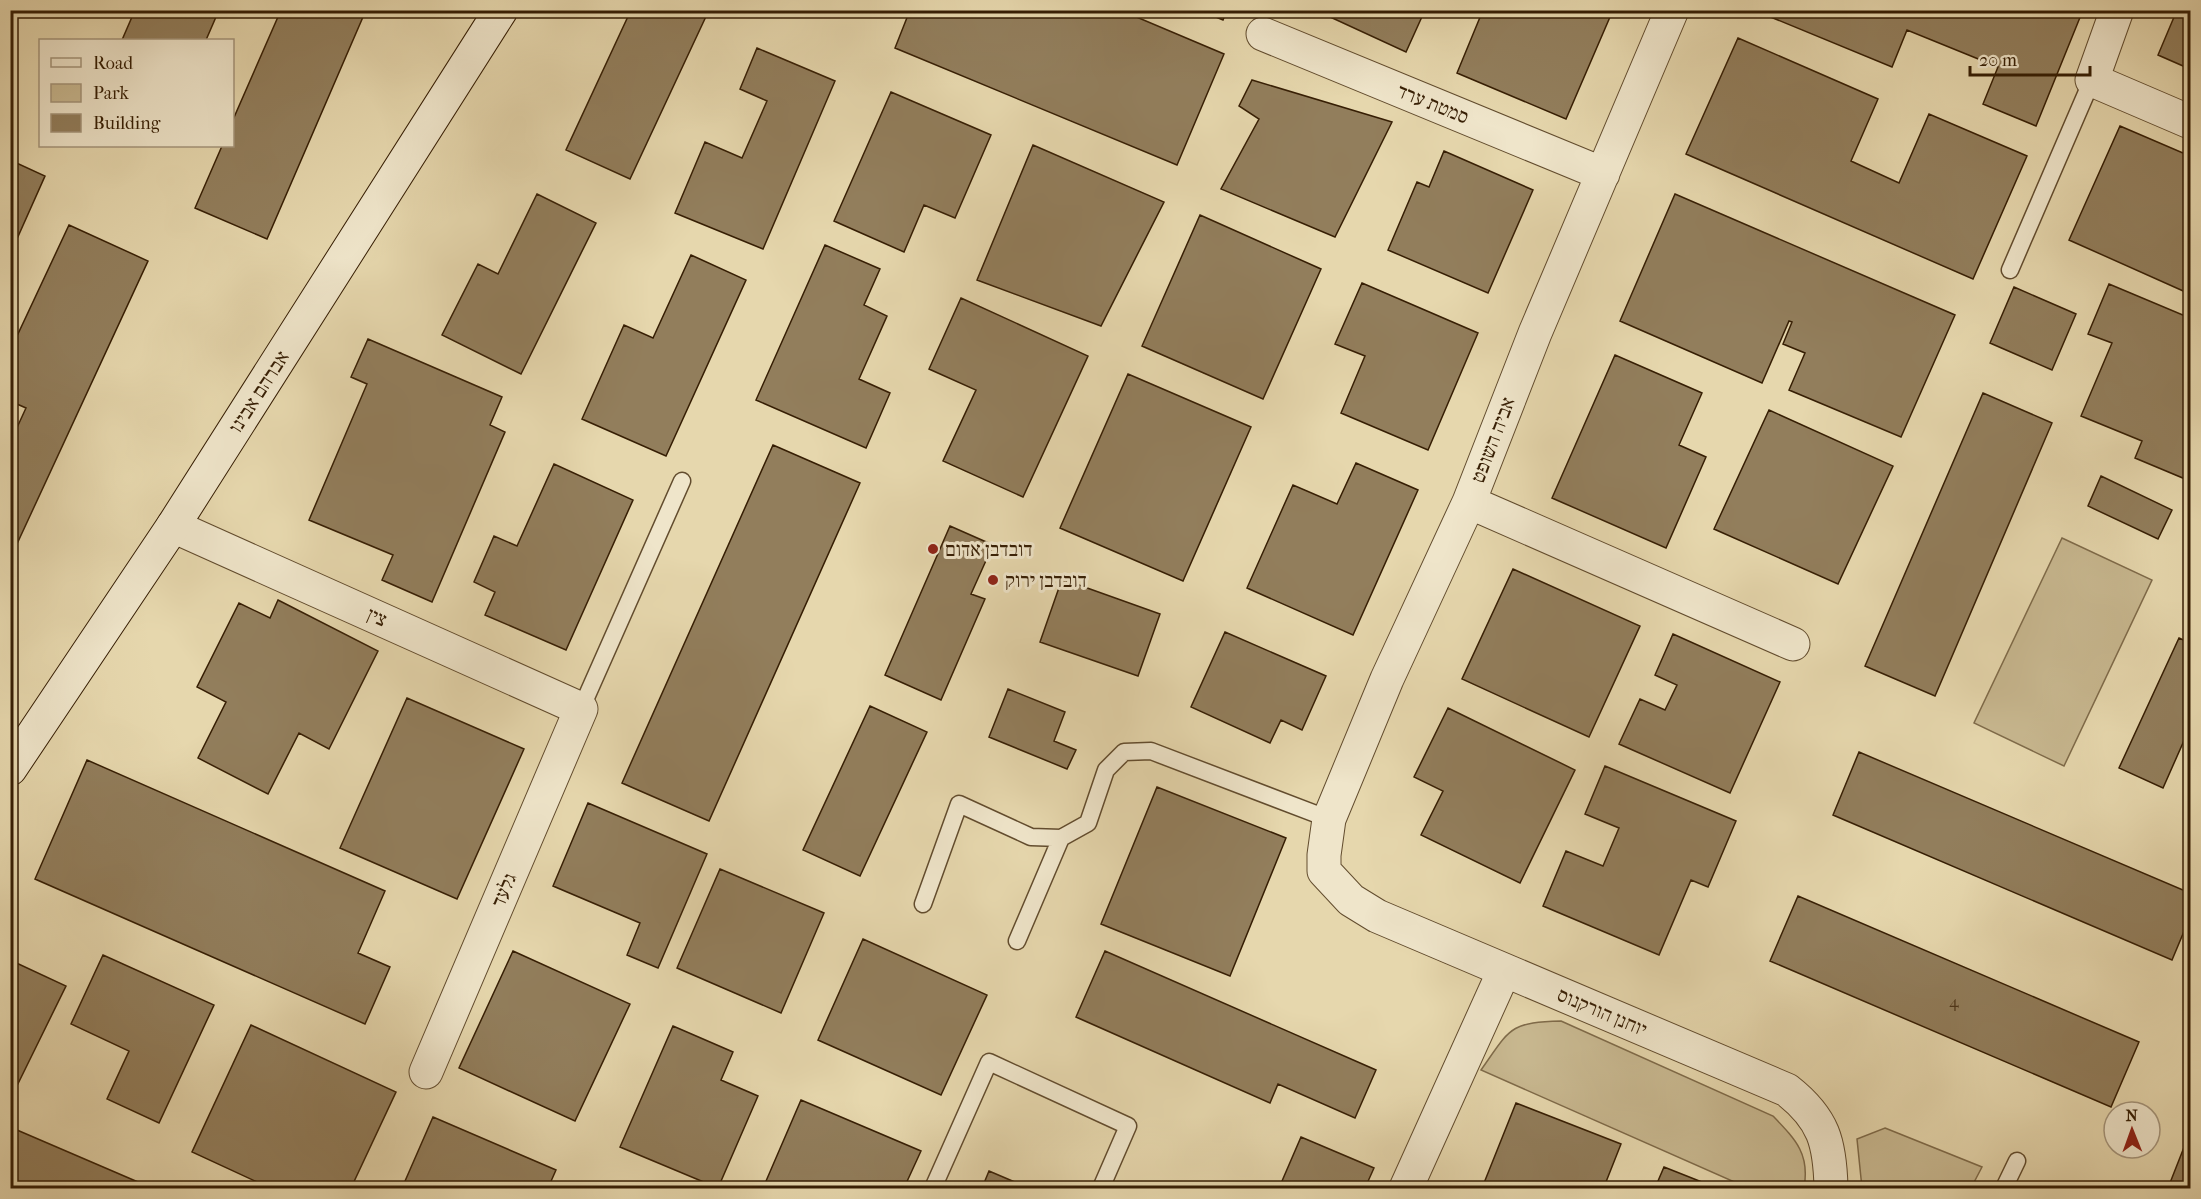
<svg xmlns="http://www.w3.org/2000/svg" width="2201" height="1199" font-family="'IM FELL French Canon','Frank Ruhl Libre',serif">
<rect width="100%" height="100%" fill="#e6d7ad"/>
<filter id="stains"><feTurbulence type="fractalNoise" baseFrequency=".00333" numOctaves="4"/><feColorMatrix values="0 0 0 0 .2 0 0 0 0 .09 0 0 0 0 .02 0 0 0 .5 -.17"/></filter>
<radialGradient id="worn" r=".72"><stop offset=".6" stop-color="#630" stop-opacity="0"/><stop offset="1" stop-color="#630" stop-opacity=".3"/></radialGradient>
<path fill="#c8b890" stroke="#7f6b4a" stroke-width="1.5" d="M2062,538L2152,580L2064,766L1974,723Z
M1561,1021L1773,1116C1796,1140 1810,1154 1804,1188H1748L1481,1070C1510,1029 1509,1022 1561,1021Z
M1885,1128L1982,1167L1971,1188H1862L1857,1139Z"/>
<path fill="#927e5c" stroke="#361e04" stroke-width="1.5" d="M135,10H219L206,40H122Z
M281,10H366L267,239L195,208L222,146H232V122Z
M631,10H709L630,179L566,150Z
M910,10H1120L1224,54L1177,165L895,48Z
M1199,10H1227L1223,20Z
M1315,10H1425L1406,52Z
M1483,10H1613L1566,119L1457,73Z
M2083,10L2036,126L1983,104L1998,67L1907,30L1892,67L1756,11Z
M2177,10H2190V69L2158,55Z
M1738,38L1878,99L1851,161L1899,183L1929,114L2027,156L1973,279L1686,154Z
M757,48L835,81L763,249L675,213L705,142L742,158L767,101L740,89Z
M1252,80L1392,122L1335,237L1221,189L1259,119L1239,106Z
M891,92L991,135L955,218L924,205L904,252L834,221Z
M2120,126L2190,156V294L2069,240Z
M1033,145L1164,202L1101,326L977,280Z
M1444,151L1533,190L1488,293L1388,250L1417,182L1429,187Z
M10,160L45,176L16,241L10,239Z
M537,194L596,223L521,374L442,335L478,264L498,274Z
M1675,194L1955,315L1901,437L1789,390L1805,353L1783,344L1792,322L1789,321L1762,383L1620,321Z
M1200,215L1321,269L1263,399L1142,346Z
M69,225L148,261L10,559V433L14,434L26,408L10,401V351Z
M825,245L880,269L864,305L887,316L859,379L890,393L866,448L756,400Z
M691,255L746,280L666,456L582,419L624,325L653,338Z
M1362,283L1478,333L1428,450L1341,413L1365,356L1335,344Z
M2109,284L2190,318V481L2135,458L2142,441L2081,416L2112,343L2088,334Z
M2014,287L2076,314L2052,370L1990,343Z
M961,298L1088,356L1023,497L943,461L976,390L929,369Z
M368,339L502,397L490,425L505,432L432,602L382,580L393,555L309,520L367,384L351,377Z
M1615,355L1702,393L1679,445L1706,457L1666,548L1552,498Z
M1128,374L1251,427L1183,581L1060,528Z
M1983,393L2052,423L1935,696L1865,666Z
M1769,410L1893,466L1838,584L1714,529Z
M773,445L860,483L709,821L622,783Z
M1356,463L1418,490L1353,635L1247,588L1293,485L1337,504Z
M554,464L633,500L566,650L485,615L495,592L474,582L494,536L517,546Z
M2101,476L2172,510L2158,539L2088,506Z
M950,526L993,545L971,594L985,599L941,700L885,675Z
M1513,569L1640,626L1589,737L1462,679Z
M1062,579L1160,614L1138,676L1040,642Z
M278,600L378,651L329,749L299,733L268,794L198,758L226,702L197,687L239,603L270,618Z
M1225,632L1326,676L1302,730L1281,720L1270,743L1191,707Z
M1673,634L1780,682L1730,793L1619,744L1640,699L1665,710L1677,685L1655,675Z
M2179,638L2190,643V727L2163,788L2119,768Z
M1008,689L1065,712L1054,741L1076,750L1067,769L989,737Z
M407,698L524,749L457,899L340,848Z
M870,706L927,732L860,876L803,850Z
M1448,708L1575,770L1520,883L1421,835L1443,791L1414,777Z
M1859,752L2190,893V917L2172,960L1833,815Z
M87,760L385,891L358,953L390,967L365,1024L35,879Z
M1605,766L1736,821L1708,887L1691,880L1659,955L1543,906L1566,851L1603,866L1619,828L1585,814Z
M1157,787L1286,838L1230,976L1101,924Z
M588,803L707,854L658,968L627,955L640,923L553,886Z
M720,869L824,913L781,1013L677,968Z
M1798,896L2139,1042L2111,1107L1770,961Z
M863,939L987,995L941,1095L818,1040Z
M513,951L630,1004L575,1121L459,1068Z
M1105,951L1376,1070L1355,1118L1278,1084L1270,1103L1076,1017Z
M103,955L214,1005L159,1123L107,1099L129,1051L71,1024Z
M10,960L66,986L10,1100Z
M251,1025L396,1092L351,1188H270L192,1152Z
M673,1026L733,1052L721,1080L758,1096L718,1188L620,1147Z
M801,1100L921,1151L904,1188H763Z
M1516,1103L1621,1144L1604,1187L1607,1188H1482Z
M433,1117L556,1170L548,1188H402Z
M10,1127L152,1188H10Z
M2190,1132V1188H2168Z
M1301,1137L1374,1168L1365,1188H1279Z
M1664,1167L1717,1188H1655Z
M989,1171L1029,1188H982Z"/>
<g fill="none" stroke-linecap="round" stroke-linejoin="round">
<g stroke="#624c2e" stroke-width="19">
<path id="lane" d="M2010,270L2092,80
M581,709L682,481
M923,904L959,804L1031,837L1061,838L1088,823L1106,770L1124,752L1151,751L1329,819
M1017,941L1061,838
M933,1188L989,1062L1128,1126L1101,1188
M2004,1188L2017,1161"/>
</g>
<g stroke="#624c2e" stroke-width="35">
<path id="street" d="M1672,10L1535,333L1469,502L1387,679L1329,819L1324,855V871L1351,900L1377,916L1787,1090C1824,1119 1830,1143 1831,1188
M2117,10L2092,80L2190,122
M1263,34L1603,174
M1469,502L1793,644
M173,526L581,709L426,1072
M1406,1188L1504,971"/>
</g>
<g stroke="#361e04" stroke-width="35">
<path id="secondary" d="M10,769L173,526L501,10"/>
</g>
<use href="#lane" stroke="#efe5ca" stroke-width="16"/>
<use href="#street" stroke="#efe5ca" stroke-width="33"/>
<use href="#secondary" stroke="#efe5ca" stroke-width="33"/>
</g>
<g fill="#8f2418" stroke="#efe5ca" stroke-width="2">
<circle cx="933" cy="549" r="6"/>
<circle cx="993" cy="580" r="6"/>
</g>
<g text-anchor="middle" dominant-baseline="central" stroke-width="6" stroke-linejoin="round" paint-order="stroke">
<g font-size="16" fill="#4d361a">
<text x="1954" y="1001">4</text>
</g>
<g font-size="20" fill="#361e04" stroke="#efe5ca">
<text transform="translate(1433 104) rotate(22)">סמטת ערד</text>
<text transform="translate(259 392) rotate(-57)">אברהם אבינו</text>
<text transform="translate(1493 440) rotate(-69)">אביה השופט</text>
<text transform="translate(377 617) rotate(24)">צין</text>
<text transform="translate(504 890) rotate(-67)">גלעד</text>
<text transform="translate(1602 1012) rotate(23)">יוחנן הורקנוס</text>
</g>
<g font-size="20" fill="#361e04" stroke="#efe5ca" text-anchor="start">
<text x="945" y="549">דובדבן אדום</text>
<text x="1005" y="580">דובדבן ירוק</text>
</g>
</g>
<rect width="2201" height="1199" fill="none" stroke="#e6d7ad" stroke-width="36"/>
<rect x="12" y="12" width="2177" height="1175" fill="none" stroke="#361e04" stroke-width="3"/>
<rect x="18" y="18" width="2165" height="1163" fill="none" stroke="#361e04" stroke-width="1.5"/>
<rect x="39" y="39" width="195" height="108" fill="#efe5ca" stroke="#a5957b" stroke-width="1.5"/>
<rect x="51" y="58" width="30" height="9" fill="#efe5ca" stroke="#a5957b" stroke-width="1.5"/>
<text x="93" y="69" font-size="18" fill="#361e04">Road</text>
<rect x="51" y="84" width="30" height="18" fill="#c8b890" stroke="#a5957b" stroke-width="1.5"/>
<text x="93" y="99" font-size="18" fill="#361e04">Park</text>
<rect x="51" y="114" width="30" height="18" fill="#927e5c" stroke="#a5957b" stroke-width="1.5"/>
<text x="93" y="129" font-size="18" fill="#361e04">Building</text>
<g transform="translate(2132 1130) rotate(359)"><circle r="28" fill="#efe5ca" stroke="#a5957b" stroke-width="1.5"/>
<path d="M0-4.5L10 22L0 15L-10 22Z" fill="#8f2418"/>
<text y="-9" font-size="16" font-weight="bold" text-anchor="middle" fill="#361e04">N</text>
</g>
<path d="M1970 66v9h120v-9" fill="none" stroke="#361e04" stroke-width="3"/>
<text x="1979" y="66" font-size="18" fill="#361e04" stroke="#efe5ca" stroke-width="4.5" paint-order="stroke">20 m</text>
<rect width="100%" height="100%" filter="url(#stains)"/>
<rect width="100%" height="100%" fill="url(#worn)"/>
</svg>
